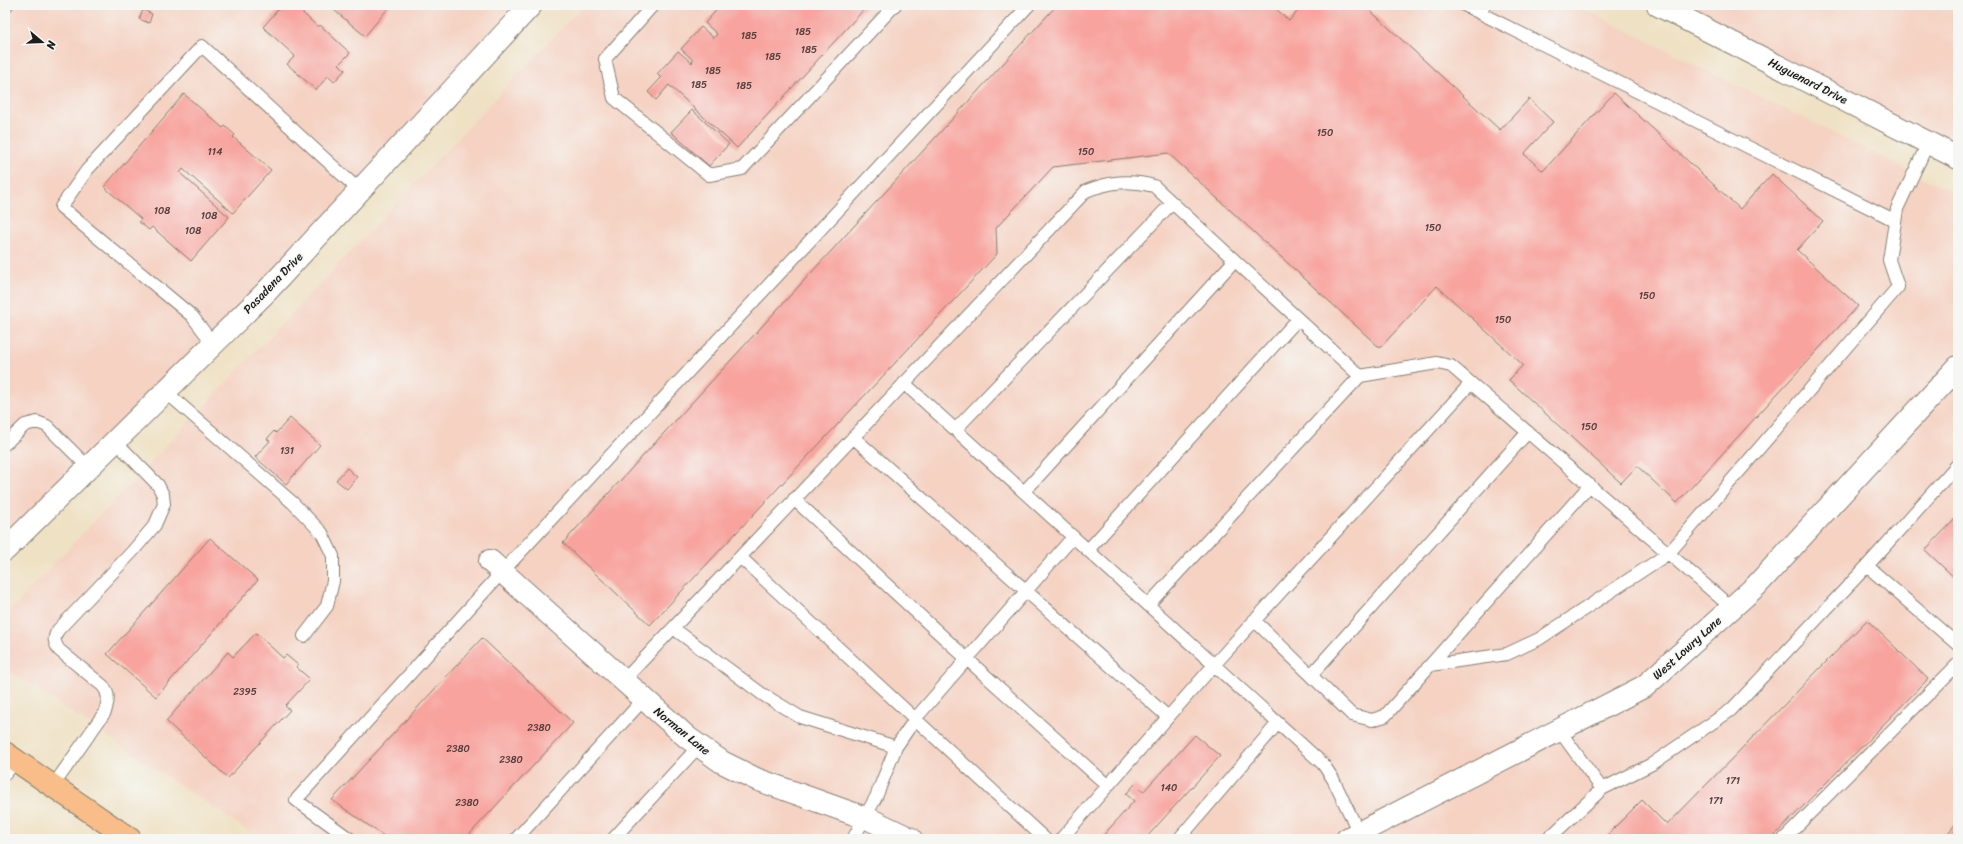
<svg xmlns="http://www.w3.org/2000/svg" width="1963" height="844" font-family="Sriracha,sans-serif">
<rect width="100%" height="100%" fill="#f6f6f2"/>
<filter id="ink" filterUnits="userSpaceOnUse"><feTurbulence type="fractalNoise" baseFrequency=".025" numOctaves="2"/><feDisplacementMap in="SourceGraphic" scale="8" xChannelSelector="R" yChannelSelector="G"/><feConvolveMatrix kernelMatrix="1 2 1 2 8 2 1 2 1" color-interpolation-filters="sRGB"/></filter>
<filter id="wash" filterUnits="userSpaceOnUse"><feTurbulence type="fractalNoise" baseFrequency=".012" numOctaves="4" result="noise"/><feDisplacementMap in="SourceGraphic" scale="16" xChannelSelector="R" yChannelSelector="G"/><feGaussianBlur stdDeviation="0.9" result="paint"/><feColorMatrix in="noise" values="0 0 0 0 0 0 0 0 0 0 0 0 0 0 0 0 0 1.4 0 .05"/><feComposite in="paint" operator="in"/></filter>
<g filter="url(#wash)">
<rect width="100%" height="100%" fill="#efe1c3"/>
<path fill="#f5d2c2" d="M5,5H531L5,549Z
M584,5H1575L1958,195V839H260L5,668V616Z
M1658,5H1958V171L1928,143Z"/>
<g id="blocks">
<path fill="#f8a39d" d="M5,5H10L13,8L5,17Z
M282,5H294L318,27L320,25L350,53L339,64L345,70L334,82L328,76L316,90L287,64L295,56L263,27Z
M338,5H391L365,36L334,10Z
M721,5H868L737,148L669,85L656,100L648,92L661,78L657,74L678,51L692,63L693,60L681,49L701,27L714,38L717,34L705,23Z
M1057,5H1272L1289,21L1303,5H1364L1500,130L1529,99L1553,122L1524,154L1543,171L1614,93L1740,209L1772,174L1823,221L1797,250L1858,306L1677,503L1637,466L1621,483L1509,380L1523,365L1437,286L1380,348L1168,153L1053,167L996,228L997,254L650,625L563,543Z
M143,10L152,14L149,23L139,19Z
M184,94L223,128L225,126L235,135L233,137L271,170L233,213L183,169L180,173L229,217L191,261L152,227L149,230L139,222L141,219L104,187Z
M692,110L729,144L709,166L671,132Z
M290,418L320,445L286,484L255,457L270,441L267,439L274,431L276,433Z
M347,468L357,477L347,489L336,480Z
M1958,516V581L1925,550Z
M210,538L258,580L156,697L107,654Z
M1867,620L1928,679L1771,839H1603L1642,800L1667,825Z
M256,633L283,658L286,655L298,665L296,667L310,679L285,706L290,710L228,778L166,721L228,652L233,657Z
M482,638L573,723L465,839H388L332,800Z
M1195,735L1220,756L1145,839H1100L1134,801L1126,794L1135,784L1143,792Z
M1958,821V839H1943Z"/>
</g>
</g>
<g filter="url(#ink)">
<use href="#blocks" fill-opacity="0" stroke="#867e70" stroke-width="1"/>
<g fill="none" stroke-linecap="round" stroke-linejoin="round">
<g stroke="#867e70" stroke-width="14">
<path id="service" d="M653,5L605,59L614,98L709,175L742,169L895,5
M1464,5L1480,13
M1484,5L1480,13L1894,220
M214,345L192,316L61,207L87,170L202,46L360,191
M904,383L1323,764L1333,779L1359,833
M166,392L293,503L322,533L333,556V581L327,606L304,636
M956,429L1172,203
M853,437L1168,717
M5,444L25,425L37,422L47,426L89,468
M1958,464L1867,566L1958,645
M1024,492L1234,261
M794,499L967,659L1108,786
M1088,550L1298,319
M740,557L1045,839
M1148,605L1360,376
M1254,620L1352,715L1372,720L1385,716L1590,485
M673,628L762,694L800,717L896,747L915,719L1073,537
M1430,665L1507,654L1539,639L1669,553L1898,287L1889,260L1897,209L1928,143
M1311,675L1528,432
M623,681L1086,191C1109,182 1130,179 1154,186L1360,376L1437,363L1451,366L1732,608
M1559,730L1602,789L1652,764L1731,710L1867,566
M5,774L16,761
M53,786L105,712C108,701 110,695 103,686L59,650C54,642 53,638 58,630L132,552L155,525L164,504L163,495L158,485L116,442
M350,839L296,800L502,572L1029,5
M516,839L644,699
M613,839L699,746
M853,839L876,797L896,747
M1061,839L1214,665L1471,383
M1179,839L1278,723
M1548,839L1602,789
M1784,839L1958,664"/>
</g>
<g stroke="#867e70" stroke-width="24">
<path id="minor" d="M1658,5L1958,158
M490,561L688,738L722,762L756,779L871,820L911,839"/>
</g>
<g stroke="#867e70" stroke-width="24">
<path id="tertiary" d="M5,550L267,291L531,5
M1347,839L1645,686L1756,586L1958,367"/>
</g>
<g stroke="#867e70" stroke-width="24">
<path id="primary" d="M5,753L130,839"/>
</g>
<use href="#service" stroke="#fff" stroke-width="12"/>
<use href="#minor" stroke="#fff" stroke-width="22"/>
<use href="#tertiary" stroke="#fff" stroke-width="22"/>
<use href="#primary" stroke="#f8bd89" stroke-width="22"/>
</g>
</g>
<g text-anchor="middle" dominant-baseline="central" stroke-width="3" stroke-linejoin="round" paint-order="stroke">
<g font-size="10" fill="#533e3c">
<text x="803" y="32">185</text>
<text x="749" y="36">185</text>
<text x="809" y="50">185</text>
<text x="773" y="57">185</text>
<text x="713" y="71">185</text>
<text x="699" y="85">185</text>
<text x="744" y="86">185</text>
<text x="1325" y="133">150</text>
<text x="215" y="152">114</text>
<text x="1086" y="152">150</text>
<text x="162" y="211">108</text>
<text x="209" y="216">108</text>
<text x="1433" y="228">150</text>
<text x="193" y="231">108</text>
<text x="1647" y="296">150</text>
<text x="1503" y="320">150</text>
<text x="1589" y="427">150</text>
<text x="287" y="451">131</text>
<text x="245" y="692">2395</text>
<text x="539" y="728">2380</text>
<text x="458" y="749">2380</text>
<text x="511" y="760">2380</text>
<text x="1733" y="781">171</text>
<text x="1169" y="788">140</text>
<text x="1716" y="801">171</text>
<text x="467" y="803">2380</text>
</g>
<g font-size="12" fill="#1c1c1c" stroke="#f6f6f2">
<text transform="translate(1808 81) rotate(27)">Huguenard Drive</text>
<text transform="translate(273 283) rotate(-46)">Pasadena Drive</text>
<text transform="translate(1687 648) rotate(-42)">West Lowry Lane</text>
<text transform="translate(682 731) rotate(39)">Norman Lane</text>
</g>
</g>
<rect width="1963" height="844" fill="none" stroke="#f6f6f2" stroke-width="20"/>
<g transform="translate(42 42) rotate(109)" stroke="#f6f6f2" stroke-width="3" paint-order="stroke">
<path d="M0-3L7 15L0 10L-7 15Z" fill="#1c1c1c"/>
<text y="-6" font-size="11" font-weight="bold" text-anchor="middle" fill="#1c1c1c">N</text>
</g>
</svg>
